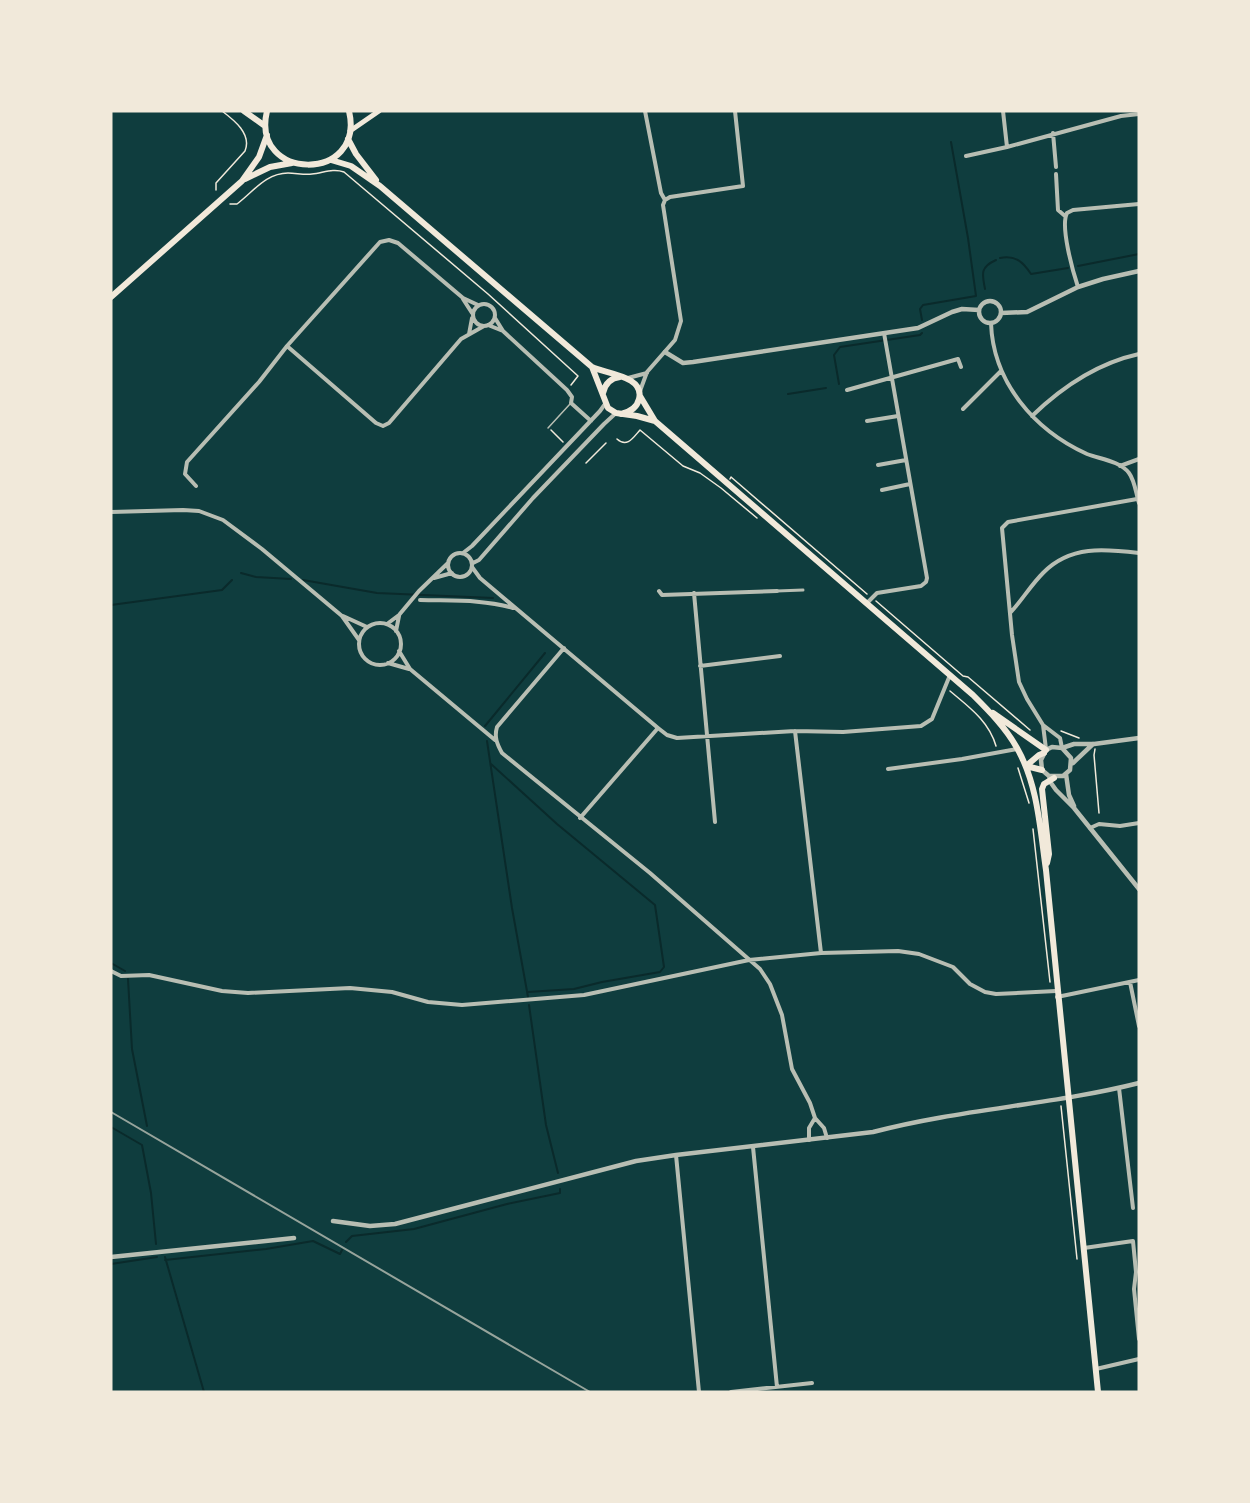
<svg xmlns="http://www.w3.org/2000/svg" width="1250" height="1503" font-family="'Space Grotesk',sans-serif">
<rect width="100%" height="100%" fill="#0f3d3e"/>
<g fill="none" stroke-linecap="round" stroke-linejoin="round">
<path stroke="#0a2a2b" stroke-width="2" d="M1000,258C1016,255 1023,262 1031,274L1068,268
M1078,266L1139,254
M985,289C982,274 980,267 996,260
M922,320L920,309L923,305L976,296L968,238L951,142
M839,384L834,355L840,347L920,335L922,333
M788,394L826,388
M241,573L256,577L291,579
M303,580L377,593L493,598
M111,605L222,590L232,580
M485,726L545,653
M487,741L512,908L528,997
M491,764L557,824L655,905L664,967L660,972L602,982L574,989L528,992
M111,963L125,971
M128,979L132,1049L147,1126
M529,1005L546,1125L558,1173
M111,1127L142,1145L151,1193L156,1244
M346,1242L352,1236L414,1229L507,1204L560,1193V1189
M165,1257L204,1392
M165,1260L266,1249L313,1241L340,1254L342,1250
M111,1264L157,1257"/>
<path stroke="#f1e9da" stroke-width="1.5" d="M216,190V183L245,151C252,134 234,120 222,111
M230,204H237C253,192 266,173 288,173C296,173 304,175 312,174C323,173 333,168 344,172L488,294L578,376L571,385
M551,430L563,442
M617,439C627,448 633,438 640,430L683,466L700,473L721,488L757,518
M586,463L606,443
M730,479L731,477L867,594
M876,601L963,676L968,677L1030,730
M950,691C969,707 989,721 996,746
M1061,731L1079,738
M1095,749L1094,755L1099,813
M1018,768L1029,803
M1033,829L1050,982
M1061,1106L1077,1259"/>
<path stroke="#b8beb3" stroke-width="1.5" d="M548,428L570,404"/>
<path stroke="#b8beb3" stroke-width="3" d="M777,591L803,590"/>
<path stroke="#b8beb3" stroke-width="4" d="M1003,111L1007,147
M1053,133L1056,167
M966,156L1007,147L1121,116L1139,114
M1056,174L1058,210L1065,216
M665,200L670,197L743,186L735,111
M1078,287C1073,272 1060,226 1067,213L1073,210L1139,204
M463,299L472,313
M473 315a11 11 0 1 1 22 0a11 11 0 1 1-22 0Z
M495,318L503,331L567,390L572,397L571,403L591,421
M991,323C993,382 1034,430 1087,454C1100,459 1120,461 1129,473C1135,481 1136,494 1139,503
M488,325L503,331
M469,334L472,318
M287,346L376,423L383,426L389,423L461,339L484,326
M628,378L647,373
M847,390L958,359L961,367
M640,391L647,372L675,340L681,321L663,205L665,200L661,193L645,111
M963,409L1001,371
M1032,416C1062,387 1098,363 1139,354
M867,421L898,416
M878,465L906,460
M1120,466L1139,459
M196,486L185,474L187,462L259,382L287,346L380,242L389,240L398,243L463,298L478,305
M882,490L910,484
M111,512L183,510L199,511L223,520L262,549L342,616L359,640
M448 565a12 12 0 1 1 24 0a12 12 0 1 1-24 0Z
M463,553L472,546L600,411L605,404
M473,563L479,560L533,498L604,424L616,413
M472,567L480,578L658,728L667,735L677,738L795,731L843,732L921,726L932,719L950,675
M434,578L452,573
M659,591L662,595L777,591
M694,593L715,822
M420,600C451,601 483,599 513,608
M867,603L877,593L921,586L926,582L927,578L884,333
M1011,612C1022,600 1031,585 1043,573C1070,545 1105,549 1139,553
M343,616L367,627
M359 644a21 21 0 1 1 42 0a21 21 0 1 1-42 0Z
M387,624L399,615L419,591L448,563
M396,631L399,616
M564,648L497,727C494,737 497,744 502,753L650,873L760,969L770,984L782,1015L792,1069L810,1103L815,1118L824,1128L827,1138
M399,651L410,669L495,740
M388,663L409,669
M700,666L780,656
M1043,725L1060,738L1062,748
M795,731L821,953
M1046,749L1043,725L1027,699L1019,682L1012,635L1002,528L1008,522L1137,499
M888,769L962,759L1017,749
M580,818L658,728
M1090,828L1099,824L1120,826L1139,823
M111,971L121,976L149,975L222,991L248,993L350,988L392,992L428,1002L462,1005L584,995L749,960L821,953L898,951L919,954L953,967L970,984L985,992L996,994L1056,991
M1130,982L1139,1026
M1057,997L1139,980
M1119,1088L1133,1208
M809,1140V1128L815,1118
M753,1147L777,1387
M676,1155L699,1392
M1084,1248L1133,1241L1136,1272L1134,1289L1139,1339
M1096,1369L1139,1359
M731,1392L812,1383"/>
<path stroke="#b8beb3" stroke-width="4.5" d="M979 312a11 11 0 1 1 22 0a11 11 0 1 1-22 0Z
M1001,313L1027,312L1078,287L1103,279L1139,271
M665,352L683,363L693,362L918,328L952,312L962,309L979,310
M1062,748L1074,744H1094L1139,738
M1073,763L1093,744
M1066,774L1069,795L1074,806
M1049,776H1063L1070,770L1071,758L1062,748L1052,747L1046,750L1041,760L1042,770L1049,776L1051,783L1056,790L1074,808L1139,889
M333,1221L370,1226L395,1224L636,1161L676,1155L873,1132C960,1109 1052,1105 1139,1083
M111,1257L294,1238"/>
<path stroke="#f1e9da" stroke-width="5" d="M350,131L379,111"/>
<path stroke="#f1e9da" stroke-width="6" d="M244,111L265,126
M267,111C250,182 366,183 349,111
M348,139L356,154L376,180
M331,160L351,166L380,186L592,367C607,374 645,376 639,399C637,408 630,412 621,414
M245,179L270,167L292,163
M111,297L242,181L259,157L267,135
M592,367L608,408L616,413L637,416L655,421
M603,393C605,384 611,378 620,377
M640,396L655,421L973,695C989,711 1006,728 1017,748C1038,785 1040,829 1046,870L1098,1392
M993,713L1046,750
M1026,766L1039,755L1044,753
M1026,766L1042,770
M1047,863L1049,854L1042,789L1044,784L1054,778"/>
<path stroke="#97a49c" stroke-width="2" d="M111,1112L590,1392"/>
</g>
<rect width="1250" height="1503" fill="none" stroke="#f1e9da" stroke-width="225"/>
</svg>
